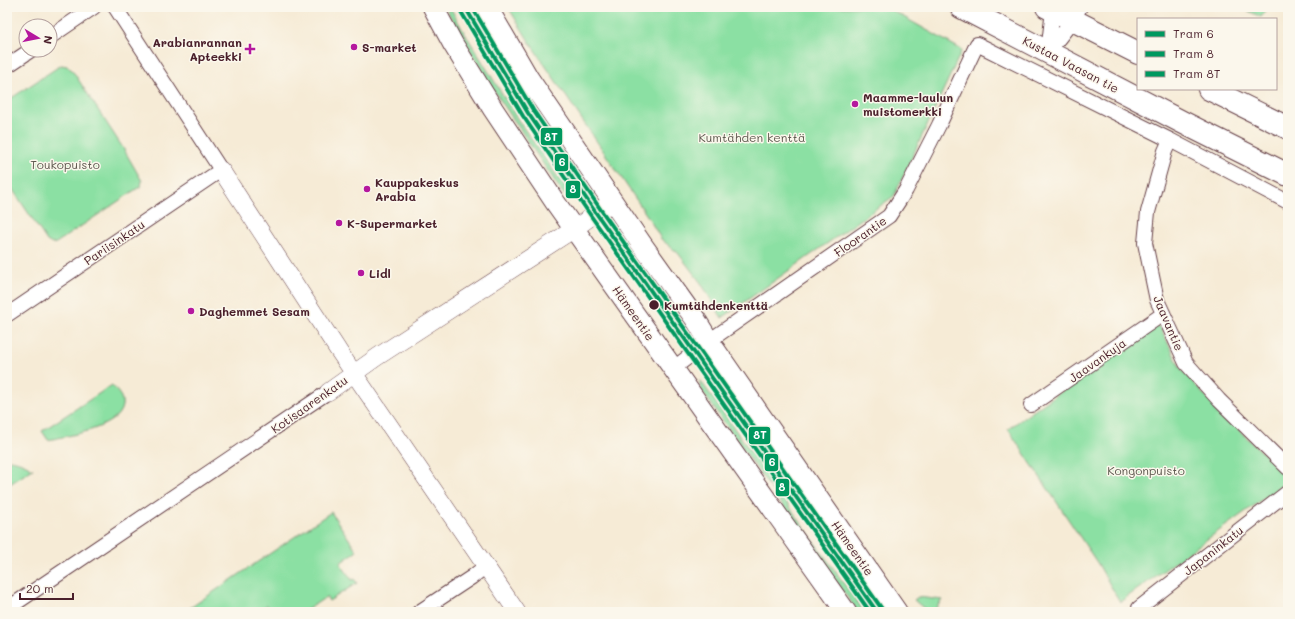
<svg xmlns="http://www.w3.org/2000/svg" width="1295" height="619" font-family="Mali,sans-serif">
<rect width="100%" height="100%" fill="#fbf7ec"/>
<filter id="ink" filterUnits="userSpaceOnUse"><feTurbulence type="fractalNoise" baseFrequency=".025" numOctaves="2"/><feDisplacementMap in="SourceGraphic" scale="8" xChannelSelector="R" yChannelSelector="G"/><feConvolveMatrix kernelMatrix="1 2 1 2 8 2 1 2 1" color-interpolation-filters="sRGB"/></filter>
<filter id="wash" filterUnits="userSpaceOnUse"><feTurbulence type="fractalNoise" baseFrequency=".012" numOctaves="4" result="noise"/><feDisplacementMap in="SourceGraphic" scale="16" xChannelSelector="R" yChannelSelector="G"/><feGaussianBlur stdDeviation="0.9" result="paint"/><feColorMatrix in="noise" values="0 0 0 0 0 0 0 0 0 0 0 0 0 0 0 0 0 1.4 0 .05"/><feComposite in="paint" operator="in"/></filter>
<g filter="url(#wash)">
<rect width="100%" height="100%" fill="#f6ebd6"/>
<path fill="#8be0a3" stroke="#6a8067" d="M445,7H450L461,27L520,123L571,196L565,195L562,192L489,83Z
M467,7H475L497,42L585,177V185L583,184L517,87Z
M508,7H886L962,50L894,196L722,318L701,283L678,253L661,239L648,217L532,46Z
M1240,7H1269L1261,17Z
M61,65L67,66L72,70L123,148L142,181L141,186L56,243L52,244L47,241L7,181V101Z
M1155,325L1160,327L1181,369L1213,405L1288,477V481L1120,602L1098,564L1008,429Z
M711,369L718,370L890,612H883Z
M700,380L864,612H858L702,391L700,386Z
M112,385C115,389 121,395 122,400C127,428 66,436 48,440L42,431Z
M7,460C17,460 25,464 33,469L7,486Z
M331,512L357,551L340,563L352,580L354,579L357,583L329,601L326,597L304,612H272L267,605L257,612H184Z
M918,597L942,600L933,612H928L914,600Z"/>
</g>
<g filter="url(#ink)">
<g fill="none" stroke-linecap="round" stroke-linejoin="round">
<g stroke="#643e45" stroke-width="16">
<path id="minor" d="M50,37L94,7
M1048,52L1073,20L1080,7
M1048,52L1053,10L1054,7
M7,66L31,50
M1170,140L1165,151L1148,212L1145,243L1157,300L1186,363L1219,400L1288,468
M7,315L221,170L115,7
M674,368L709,341L889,216L906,190L939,125L977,44L1170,140L1288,202
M1031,405L1163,314
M7,609L328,392
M419,612L472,577L486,566
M1143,612L1139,608L1288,492"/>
</g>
<g stroke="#643e45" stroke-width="18">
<path id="tertiary" d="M221,170L338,350L517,612
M328,392L377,357L574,229L613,201"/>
</g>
<g stroke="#643e45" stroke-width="22">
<path id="secondary" d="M433,7L453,44L493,109L555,202L846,612
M487,7L529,79L641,243L696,320L709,341L897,612"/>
</g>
<g stroke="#643e45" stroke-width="24">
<path id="primary" d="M961,7L1182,122L1288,175
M1047,7L1138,53
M1209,89L1288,128"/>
</g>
<use href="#minor" stroke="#fff" stroke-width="14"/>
<use href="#tertiary" stroke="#fff" stroke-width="17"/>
<use href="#secondary" stroke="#fff" stroke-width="20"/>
<use href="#primary" stroke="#fff" stroke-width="22"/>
<g stroke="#fbf7ec" stroke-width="7">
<path id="tram-1" d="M465,7L528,113L596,213L877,612"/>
</g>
<g stroke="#fbf7ec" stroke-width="7">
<path id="tram-2" d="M460,10L523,116L591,216L870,612"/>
</g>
<g stroke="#fbf7ec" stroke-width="7">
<path id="tram-3" d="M472,7L533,110L601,210L882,609"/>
</g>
<use href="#tram-1" stroke="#00985f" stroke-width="4"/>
<use href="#tram-2" stroke="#00985f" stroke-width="4"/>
<use href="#tram-3" stroke="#00985f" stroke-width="4"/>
</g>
</g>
<g fill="#b5179e" stroke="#fbf7ec" stroke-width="1.5">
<circle cx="354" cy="47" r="4"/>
<path d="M248 43h4v4h4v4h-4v4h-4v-4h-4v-4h4z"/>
<circle cx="855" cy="104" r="4"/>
<circle cx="367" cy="189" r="4"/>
<circle cx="339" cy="223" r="4"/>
<circle cx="361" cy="273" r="4"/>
<circle cx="191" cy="311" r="4"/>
</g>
<circle fill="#4a1f2b" stroke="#fbf7ec" stroke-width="1.5" cx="654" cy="305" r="5.5"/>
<g text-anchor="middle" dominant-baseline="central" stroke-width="3" stroke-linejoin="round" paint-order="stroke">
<g font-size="12" font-weight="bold" fill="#4a1f2b" stroke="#fbf7ec" text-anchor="start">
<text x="242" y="42" text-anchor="end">Arabianrannan<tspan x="242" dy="14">Apteekki</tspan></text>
<text x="362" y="47">S-market</text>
<text x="863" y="97">Maamme-laulun<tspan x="863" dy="14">muistomerkki</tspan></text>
<text x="375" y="182">Kauppakeskus<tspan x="375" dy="14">Arabia</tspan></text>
<text x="347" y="223">K-Supermarket</text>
<text x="369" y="273">Lidl</text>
<text x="199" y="311">Daghemmet Sesam</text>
</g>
<g font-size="12" fill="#4a1f2b" stroke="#fbf7ec">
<text transform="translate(1071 64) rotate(28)">Kustaa Vaasan tie</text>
<text transform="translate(860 236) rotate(-35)">Floorantie</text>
<text transform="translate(114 242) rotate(-34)">Pariisinkatu</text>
<text transform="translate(634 313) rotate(55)">Hämeentie</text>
<text transform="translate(1169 323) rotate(67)">Jaavantie</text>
<text transform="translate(1097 360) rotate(-35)">Jaavankuja</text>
<text transform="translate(309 404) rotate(-35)">Kotisaarenkatu</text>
<text transform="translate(853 548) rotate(55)">Hämeentie</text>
<text transform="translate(1213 550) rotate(-38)">Japaninkatu</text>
</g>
<g font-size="12" fill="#5e594f" stroke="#fbf7ec">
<text x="752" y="137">Kumtähden kenttä</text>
<text x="65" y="164">Toukopuisto</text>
<text x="1146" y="470">Kongonpuisto</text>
</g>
<g font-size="12" font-weight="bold" fill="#4a1f2b" stroke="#fbf7ec" text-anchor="start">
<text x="664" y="305">Kumtähdenkenttä</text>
</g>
</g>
<g stroke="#fbf7ec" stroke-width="1.5">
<rect x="540" y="127" width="23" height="19" rx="4" fill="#00985f"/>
<rect x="554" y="153" width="15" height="19" rx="4" fill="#00985f"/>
<rect x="565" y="180" width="16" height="19" rx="4" fill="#00985f"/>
<rect x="748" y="426" width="23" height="19" rx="4" fill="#00985f"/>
<rect x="764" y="453" width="15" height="19" rx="4" fill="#00985f"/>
<rect x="775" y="478" width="15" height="19" rx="4" fill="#00985f"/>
</g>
<g font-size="11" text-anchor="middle" font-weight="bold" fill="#fff">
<text x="551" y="141">8T</text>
<text x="562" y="166">6</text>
<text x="573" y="193">8</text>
<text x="760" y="439">8T</text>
<text x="772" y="466">6</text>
<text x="782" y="491">8</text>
</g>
<rect width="1295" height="619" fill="none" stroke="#fbf7ec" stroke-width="24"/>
<rect x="1137" y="18" width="140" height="72" fill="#fbf7ec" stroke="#b4a19f"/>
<rect x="1145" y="31" width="20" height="6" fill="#00985f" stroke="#b4a19f"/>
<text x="1173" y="38" font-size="12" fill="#4a1f2b">Tram 6</text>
<rect x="1145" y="51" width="20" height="6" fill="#00985f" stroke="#b4a19f"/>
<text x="1173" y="58" font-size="12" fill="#4a1f2b">Tram 8</text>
<rect x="1145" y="71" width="20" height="6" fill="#00985f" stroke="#b4a19f"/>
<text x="1173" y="78" font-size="12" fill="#4a1f2b">Tram 8T</text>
<g transform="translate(38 38) rotate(100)"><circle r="19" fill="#fbf7ec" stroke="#b4a19f"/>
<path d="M0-3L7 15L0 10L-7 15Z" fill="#b5179e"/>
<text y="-6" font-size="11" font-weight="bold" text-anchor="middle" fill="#4a1f2b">N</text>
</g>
<path d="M20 593v6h53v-6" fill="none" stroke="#4a1f2b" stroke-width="2"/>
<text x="26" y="593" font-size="12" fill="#4a1f2b" stroke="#fbf7ec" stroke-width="3" paint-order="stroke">20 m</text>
</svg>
